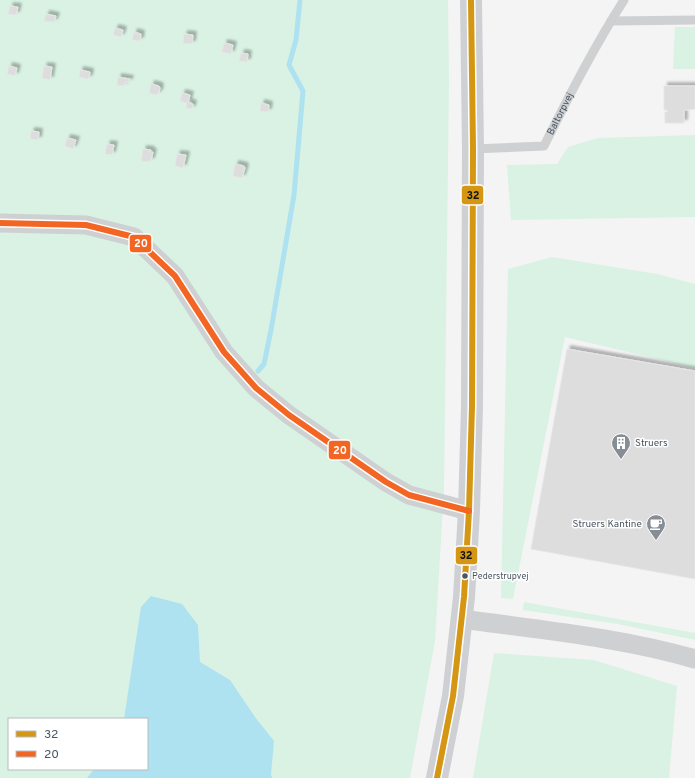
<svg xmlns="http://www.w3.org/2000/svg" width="695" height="778" font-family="Overpass,sans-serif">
<defs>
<filter id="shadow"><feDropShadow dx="3.5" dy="-3.5" stdDeviation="1" flood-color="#0004"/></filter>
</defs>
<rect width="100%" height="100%" fill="#f4f4f4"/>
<path fill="#d9f2e3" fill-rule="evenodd" d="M0,0H448L449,81L444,489L435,641L410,778H0ZM9,719H147V769H9Z
M675,27H695V69H673Z
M695,135V217L511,220L507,165L557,164L568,147L598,138Z
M552,257L657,274L695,284V368L565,337L513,599L501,598L508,269Z
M524,602L695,633V640L618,624L523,610Z
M494,653L594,660L677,686L669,778H473Z"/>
<path fill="#aee2f0" d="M151,596L182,604L198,625L200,662L230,680L255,717L274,741L271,774L272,778H87L94,769H147V719H124L141,607Z"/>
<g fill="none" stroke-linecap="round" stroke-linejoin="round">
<path stroke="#aee2f0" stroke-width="5" d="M258,371L264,364L271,330L294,195L303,91L289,65L296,40L300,0"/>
</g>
<path fill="#ddddde" stroke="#e5e6e7" filter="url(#shadow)" d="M10,6L18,7L16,15L8,14Z
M46,14L56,16L54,22L44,21Z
M115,28L123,30L121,37L113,35Z
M134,32L141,34L140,41L132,40Z
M184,34L193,35L192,44L183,43Z
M224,43L233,45L231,54L222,52Z
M241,53L248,54L247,62L239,61Z
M9,66L17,68L15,76L7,74Z
M44,66L52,67L50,80L42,78Z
M80,70L90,72L89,78L87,79L79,77Z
M118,77L130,79L129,82H125L124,86L117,85Z
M151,84L159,86L160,88L159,93L158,92L157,95L149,93Z
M664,86H695V109L684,110V123H665V112H668L667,110H664Z
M182,93L190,95L188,102L193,104L192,109L186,108L187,103L180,101Z
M261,103L269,105L268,112L260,111Z
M31,131L39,132L38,140L30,139Z
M67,138L76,140L73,149L65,146Z
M107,144L114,145L112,155L105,154Z
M143,149L151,150L150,152H153L151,161H148V162L141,161Z
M177,154L186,155L183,168L175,166Z
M235,164L244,166L245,168L242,178L233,176Z
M567,349L695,371V579L531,549Z"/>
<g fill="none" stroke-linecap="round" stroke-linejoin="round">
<g stroke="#ced0d2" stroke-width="9">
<path d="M611,21L695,20"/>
<path id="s1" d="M473,149L544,146C569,96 594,47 624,0"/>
</g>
<path stroke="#ced0d2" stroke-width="19" d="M0,223L86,225L134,237L175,276L224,352L256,388L289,415L386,482L409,495L469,511
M462,619C540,630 619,637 695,659"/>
<path stroke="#ced0d4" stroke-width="22" d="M437,778L453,696L464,597L469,511L472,406L473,149L471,0"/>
<g stroke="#fff" stroke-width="9">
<path id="bus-1" d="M437,778L453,696L464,597L469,511L472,406L473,149L471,0"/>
</g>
<g stroke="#fff" stroke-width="9">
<path id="bus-2" d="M0,223L86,225L134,237L175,276L224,352L256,388L289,415L386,482L409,495L469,511"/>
</g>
<use href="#bus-1" stroke="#d49613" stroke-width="6"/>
<use href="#bus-2" stroke="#f26522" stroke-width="6"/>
</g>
<defs>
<g id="building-pin" transform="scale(1)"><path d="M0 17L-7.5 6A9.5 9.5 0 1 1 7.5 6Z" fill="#868d94" stroke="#fff"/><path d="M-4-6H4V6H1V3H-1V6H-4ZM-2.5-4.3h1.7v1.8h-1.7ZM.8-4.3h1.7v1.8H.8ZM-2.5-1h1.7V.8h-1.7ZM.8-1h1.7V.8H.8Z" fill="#fff"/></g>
<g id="cafe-pin" transform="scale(1)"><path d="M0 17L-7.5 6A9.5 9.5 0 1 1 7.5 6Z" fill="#868d94" stroke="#fff"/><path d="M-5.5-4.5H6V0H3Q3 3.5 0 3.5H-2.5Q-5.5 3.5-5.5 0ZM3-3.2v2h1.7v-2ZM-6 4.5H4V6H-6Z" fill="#fff"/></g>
</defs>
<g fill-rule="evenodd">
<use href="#building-pin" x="621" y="443"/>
<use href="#cafe-pin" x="656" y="524"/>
</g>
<circle fill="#4a5661" stroke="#fff" stroke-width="1.5" cx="465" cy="576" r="3.5"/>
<g text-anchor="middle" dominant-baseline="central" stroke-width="3" stroke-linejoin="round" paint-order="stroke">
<g font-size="9" fill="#4a5661" stroke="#fff" text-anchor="start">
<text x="472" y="576">Pederstrupvej</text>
</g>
<g font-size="10" fill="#4a5661" stroke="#fff">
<text stroke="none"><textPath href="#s1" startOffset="107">Baltorpvej</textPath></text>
</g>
<g font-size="10" fill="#4a5661" stroke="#fff" text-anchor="start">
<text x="635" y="443">Struers</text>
<text x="642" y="524" text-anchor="end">Struers Kantine</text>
</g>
</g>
<g stroke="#fff" stroke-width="1.5">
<rect x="461" y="185" width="23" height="20" rx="4" fill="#d49613"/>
<rect x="129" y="234" width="23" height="19" rx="4" fill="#f26522"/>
<rect x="328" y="440" width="23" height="20" rx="4" fill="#f26522"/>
<rect x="455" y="546" width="23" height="19" rx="4" fill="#d49613"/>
</g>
<g font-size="11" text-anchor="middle" font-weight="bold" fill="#fff">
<text x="141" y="247">20</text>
<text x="340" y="454">20</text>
</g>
<g font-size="11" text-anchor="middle" font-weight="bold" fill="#111">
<text x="473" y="199">32</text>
<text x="466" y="559">32</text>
</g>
<rect x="8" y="718" width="140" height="52" fill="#ffffff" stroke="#b7bbc0"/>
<rect x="16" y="731" width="20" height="6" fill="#d49613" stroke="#b7bbc0"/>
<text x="44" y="738" font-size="12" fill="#4a5661">32</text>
<rect x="16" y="751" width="20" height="6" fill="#f26522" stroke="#b7bbc0"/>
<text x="44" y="758" font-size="12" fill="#4a5661">20</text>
</svg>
